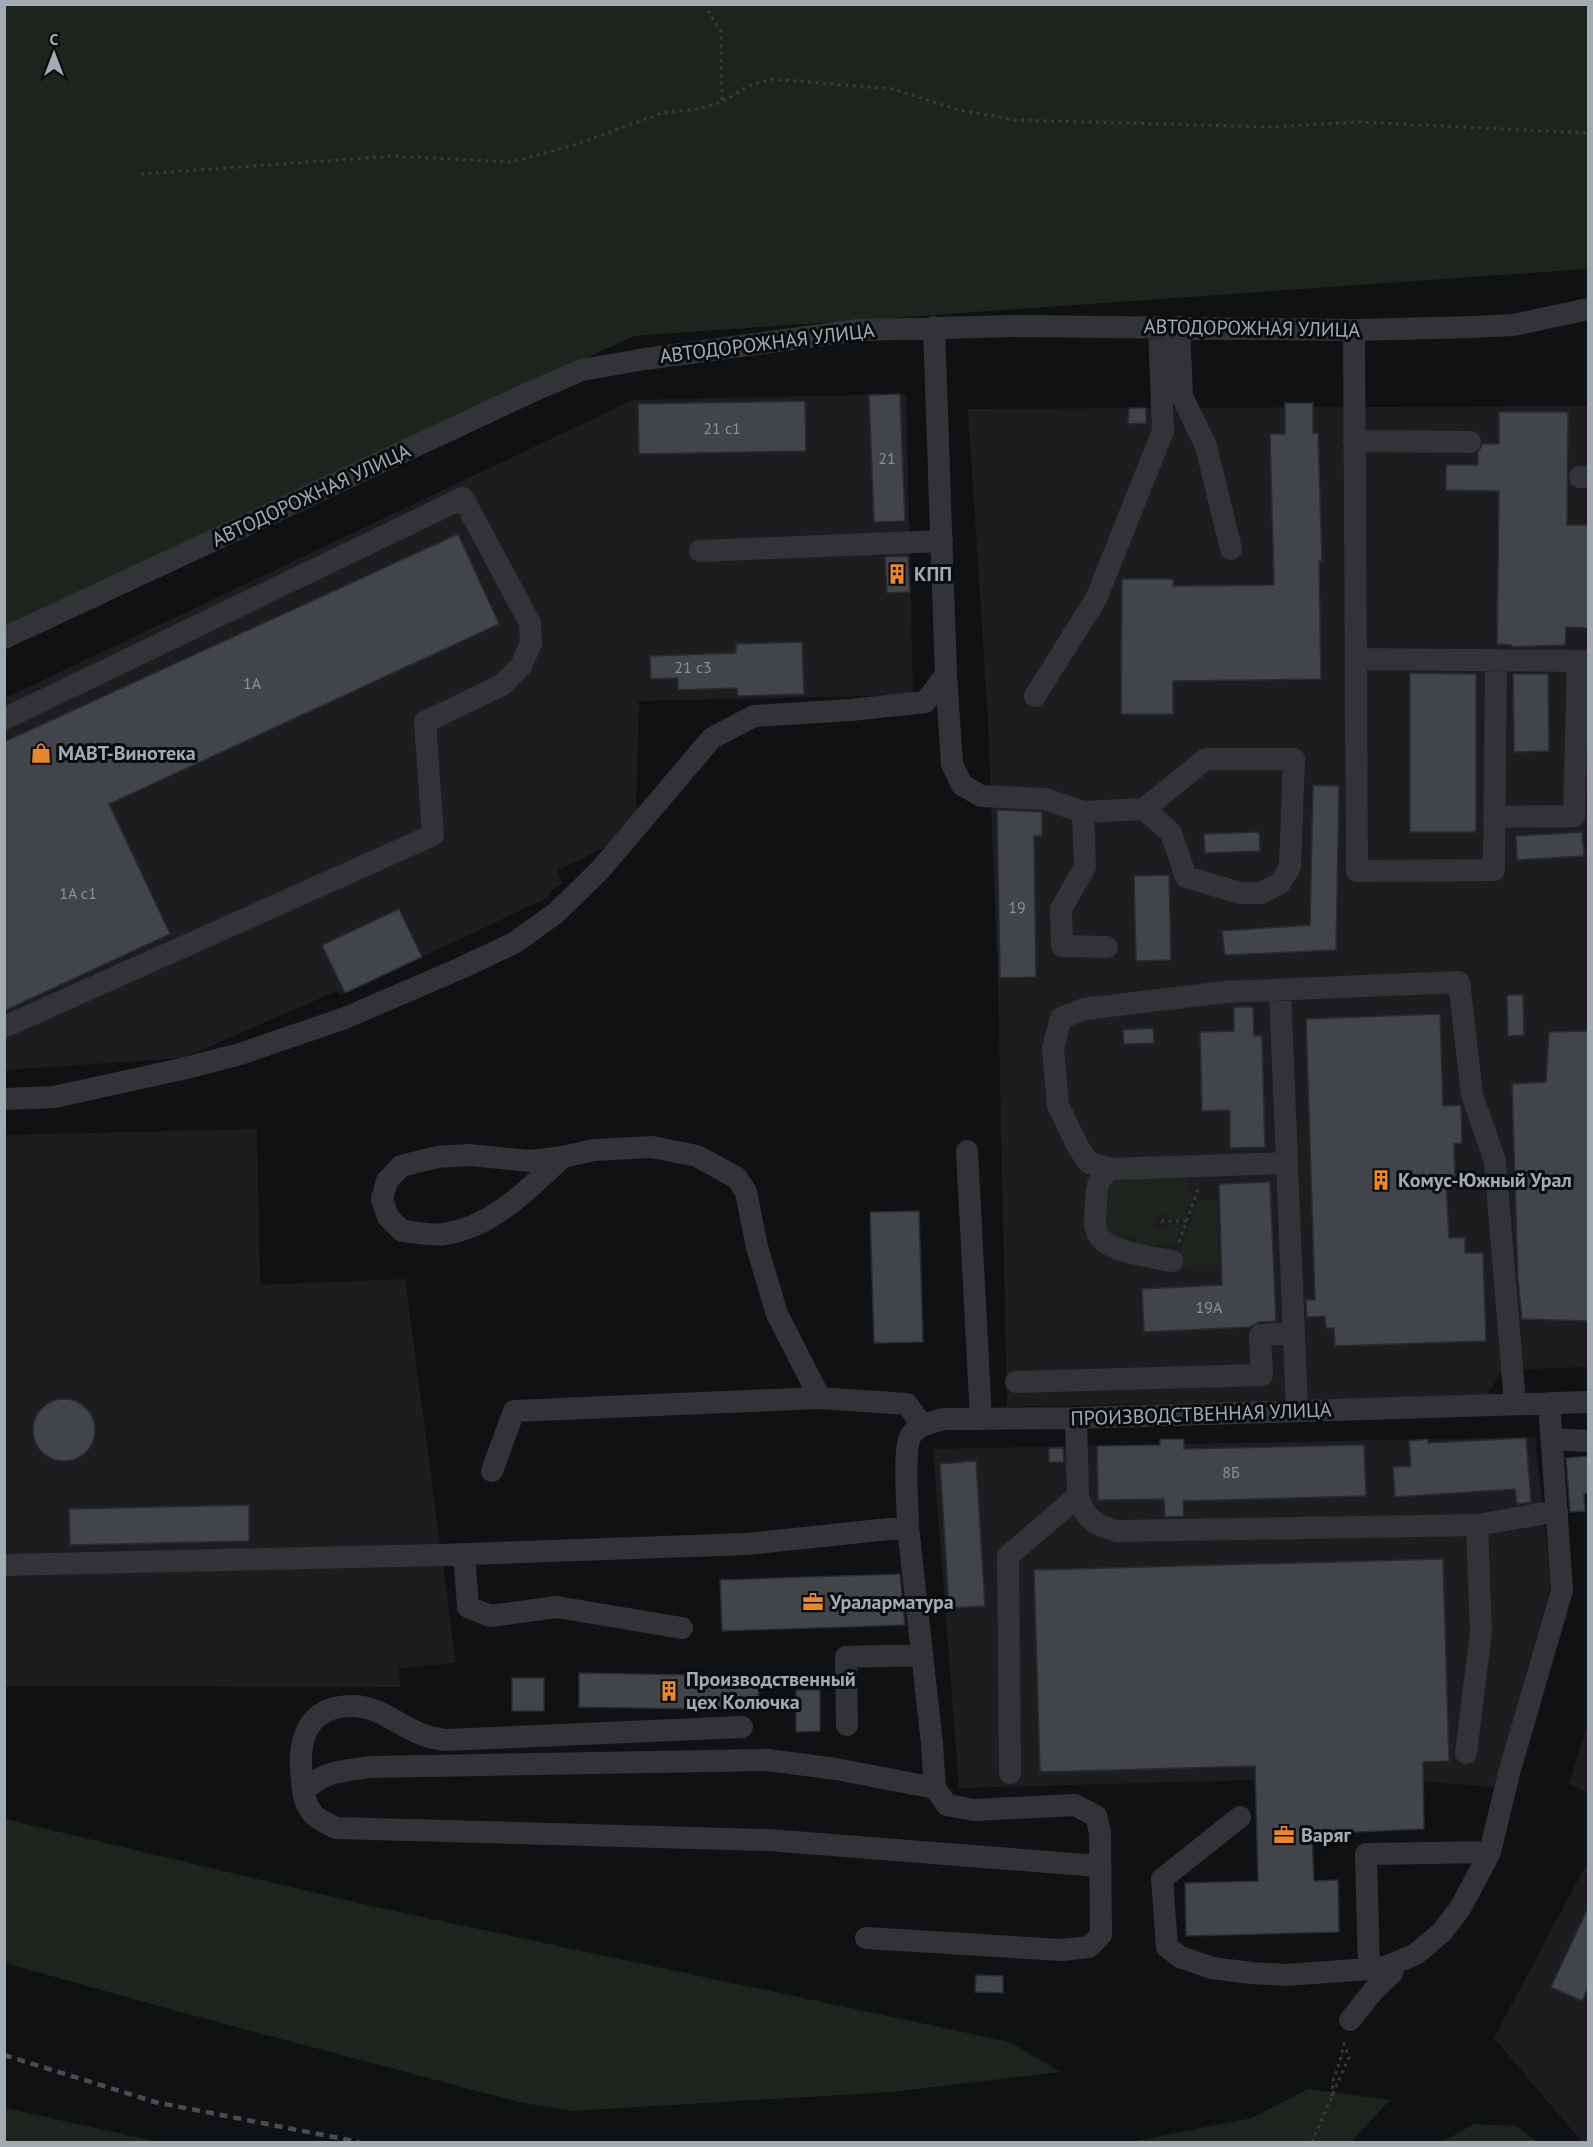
<svg xmlns="http://www.w3.org/2000/svg" width="1593" height="2147" font-family="'PT Sans',sans-serif">
<rect width="100%" height="100%" fill="#101112"/>
<path fill="#1d1d1f" d="M906,394L913,695L639,701L636,815L614,843L558,870L562,884L552,890L547,898L345,993L340,995L337,991L183,1058L5,1070V698L633,400Z
M1588,406V1367L1503,1370L1486,1396L1007,1407L998,984L988,720L968,409Z
M257,1129L260,1285L405,1279L456,1663L399,1668L400,1687L5,1686L4,1135Z
M1535,1437L1551,1584L1494,1787L1365,1777L959,1788L933,1449Z
M1588,1723V1793L1569,1784Z
M1588,1861V2142H1582L1494,2038Z"/>
<path fill="#1d241d" d="M4,5H1588V269L634,336L5,626Z
M1187,1176L1188,1188L1192,1199L1184,1219L1167,1218L1166,1214H1155V1229H1166V1224H1181L1182,1227L1175,1244L1136,1245L1132,1236L1113,1237L1103,1232V1191L1113,1177Z
M1198,1200H1217L1219,1265L1175,1266Z
M5,1819L371,1906L1010,2042L1060,2072L892,2092L572,2111L518,2102L180,2012L5,1963Z
M1308,2089L1390,2100L1351,2142H1131L1252,2118Z
M4,2108H5L159,2142H5Z
M1474,2124L1517,2126L1537,2142H1442Z"/>
<path fill="#414448" stroke="#2a2b2e" stroke-width="1.5" d="M900,394L905,521L874,522L869,395Z
M805,401L806,451L639,454L638,404Z
M1285,403H1313V433H1318L1322,561H1319L1321,679L1173,681V714H1121L1122,579H1173V586L1274,585L1270,434H1285Z
M1129,408H1146V423L1128,424Z
M1499,412H1568L1567,525H1588V628L1566,627L1565,645L1512,647V645L1497,644L1499,491L1446,490V465H1478V452L1483,444H1499Z
M458,534L499,624L109,804L170,934L4,1011V742Z
M908,556L910,592L887,593L885,557Z
M802,642L804,694L738,696L737,688L678,690V678L651,679L650,656L736,653V644Z
M1410,673L1476,674V832H1410Z
M1513,674H1548L1549,751L1514,752Z
M1313,785L1339,786L1336,950L1225,955L1222,931L1310,925Z
M997,810L1042,812V836H1034L1036,977L1000,978Z
M1259,832L1260,851L1205,853L1204,834Z
M1582,832L1584,856L1517,860L1516,836Z
M1169,875L1171,960L1136,961L1134,876Z
M399,909L422,957L345,993L322,945Z
M1507,995H1523L1524,1035L1508,1036Z
M1234,1007H1253L1254,1036H1262L1265,1147L1230,1148V1110L1202,1111L1200,1032L1234,1031Z
M1440,1014L1443,1106L1461,1105L1462,1143L1454,1144L1455,1180H1446L1449,1238H1465V1253H1483L1486,1341L1335,1346L1334,1328H1326L1325,1316L1307,1317L1306,1300H1315L1306,1019Z
M1153,1028L1154,1043L1124,1044L1123,1030Z
M1588,1031V1321L1522,1319L1518,1278L1512,1084L1546,1082L1549,1032Z
M1270,1182L1276,1321L1259,1322L1249,1327L1144,1332L1142,1289L1222,1285L1219,1184Z
M919,1211L923,1342L874,1343L870,1212Z
M33 1430a31 31 0 1 1 62 0a31 31 0 1 1-62 0Z
M1526,1438L1531,1502L1517,1504L1515,1489L1395,1497L1393,1467L1411,1466L1409,1441L1428,1439V1443Z
M1160,1439H1184V1449L1364,1445L1366,1496L1183,1501L1184,1516L1165,1517L1164,1499L1098,1500L1097,1446L1160,1445Z
M1049,1448H1063L1064,1462H1049Z
M1588,1456V1493L1584,1494L1585,1511L1570,1512L1566,1458Z
M976,1461L985,1606L949,1608L940,1464Z
M249,1505V1541L70,1545L69,1509Z
M1443,1559L1449,1761L1423,1762L1424,1829L1312,1834L1314,1881L1338,1880L1339,1932L1186,1936L1185,1883L1258,1881L1255,1766L1040,1772L1034,1570Z
M900,1574L905,1625L722,1631L720,1580Z
M579,1673L759,1676L758,1710L579,1707Z
M512,1678H544V1711H512Z
M796,1690H820V1731L796,1732Z
M1588,1908V1987L1582,2001L1551,1987Z
M976,1975L1003,1976V1993L975,1992Z"/>
<g fill="none" stroke-linecap="round" stroke-linejoin="round">
<path stroke="#383a3e" stroke-width="3" stroke-dasharray="3 4.5" stroke-linecap="butt" d="M704,4L721,32L722,102
M141,174L393,156L511,162L574,145L662,113L698,109L722,102L748,86L773,79L893,89L959,110L1015,120L1270,127L1359,122L1588,133
M1161,1221H1186
M1179,1242L1199,1186
M1332,2096L1333,2080L1338,2068L1345,2040
M1312,2142L1349,2057L1344,2045"/>
<path stroke="#323337" stroke-width="22" d="M1179,327L1182,396L1206,446L1231,549
M1354,330L1357,871L1494,870L1496,660
M1354,441L1470,442
M1580,477H1588
M700,551L942,541
M4,638L533,391L582,370L645,359L858,330L1021,326L1354,330L1473,327L1513,325L1588,309
M1356,659L1588,661
M946,675L952,764L962,785L981,796L1045,799L1083,812L1144,809L1171,833L1186,877L1240,893H1261L1280,883L1290,867L1294,759H1206L1144,809
M1035,696L1096,599L1163,431L1159,327
M4,719L463,498L530,623L531,643L521,666L502,685L425,722L433,835L4,1027
M1083,812L1085,867L1061,909L1062,946L1107,947
M1494,817L1574,816L1578,661
M1280,990L1297,1411
M4,1099L54,1097L182,1069L240,1054L345,1018L461,968L514,943L556,913L600,870L712,738L754,716L851,710L925,702L946,675L934,327
M967,1151L981,1419
M563,1157C528,1189 493,1227 444,1234C431,1236 415,1232 402,1231L388,1217L382,1199L387,1181L401,1166L437,1157L469,1155L531,1161L563,1157L594,1150L652,1147L697,1156L737,1178L746,1192L757,1247L777,1314L820,1398L907,1404L922,1425
M1286,1163L1112,1169L1089,1163L1078,1147L1058,1105L1053,1048L1061,1018L1084,1009L1226,992L1459,982L1472,1095L1495,1161L1515,1404
M1112,1169C1096,1179 1097,1186 1096,1204C1095,1214 1093,1227 1099,1236C1109,1253 1154,1257 1172,1261
M1016,1382L1262,1375L1260,1335L1293,1333
M1076,1418L1078,1496C1085,1519 1095,1525 1117,1531L1477,1525L1481,1632L1466,1753
M1552,1439L1588,1441
M492,1471L514,1411L820,1398
M1477,1525L1557,1511
M908,1527C908,1507 903,1453 910,1437C916,1425 931,1423 943,1419L1076,1418L1588,1402
M464,1554L468,1607L490,1616L557,1607L682,1628
M4,1565L440,1555L747,1544L908,1527L932,1744L935,1788L947,1805L974,1810L1075,1805L1096,1816L1100,1832L1101,1935L1089,1947L1061,1950L866,1938
M847,1725L846,1657L922,1655
M742,1727L445,1740C439,1739 432,1738 426,1736C402,1728 381,1707 354,1706C307,1705 297,1740 302,1779C303,1792 304,1803 313,1814C318,1820 329,1824 336,1828L768,1840L1099,1866
M1010,1773L1008,1556L1078,1496
M303,1792C323,1771 342,1771 370,1767L768,1760L836,1769L935,1788
M1240,1817L1162,1879L1167,1947L1180,1957L1212,1968L1251,1973L1286,1975L1369,1969L1388,1966L1416,1954L1442,1932L1461,1907L1490,1852L1509,1773L1562,1590L1549,1403
M1369,1969L1366,1854L1490,1852
M1350,2020L1374,1990L1392,1973L1395,1963"/>
<path stroke="#494c50" stroke-width="4.5" stroke-dasharray="8 6" stroke-linecap="butt" d="M4,2055L155,2102L359,2142"/>
</g>
<defs>
<g id="building-bare" transform="scale(1.62)"><path d="M-4-6H4V6H1V3H-1V6H-4ZM-2.5-4.3h1.7v1.8h-1.7ZM.8-4.3h1.7v1.8H.8ZM-2.5-1h1.7V.8h-1.7ZM.8-1h1.7V.8H.8Z" fill="#e98731" stroke="#0b0c0d" stroke-width="2.5" paint-order="stroke"/></g>
<g id="shop-bare" transform="scale(1.62)"><path d="M-5-2.5h2.3a2.7 3.5 0 0 1 5.4 0H5L5.5 6h-11ZM-1.5-2.5h3a1.5 2.3 0 0 0-3 0Z" fill="#e98731" stroke="#0b0c0d" stroke-width="2.5" paint-order="stroke"/></g>
<g id="office-bare" transform="scale(1.62)"><path d="M-6-3h4V-5.5h4V-3h4V5H-6ZM-1-4.5V-3h2v-1.5ZM-6 0V1H6V0Z" fill="#e98731" stroke="#0b0c0d" stroke-width="2.5" paint-order="stroke"/></g>
</defs>
<g fill-rule="evenodd">
<use href="#building-bare" x="897" y="574"/>
<use href="#shop-bare" x="41" y="753"/>
<use href="#building-bare" x="1381" y="1180"/>
<use href="#office-bare" x="813" y="1602"/>
<use href="#building-bare" x="669" y="1691"/>
<use href="#office-bare" x="1284" y="1835"/>
</g>
<g text-anchor="middle" dominant-baseline="central" stroke-width="6" stroke-linejoin="round" paint-order="stroke">
<g font-size="16" fill="#8a9098">
<text x="722" y="428">21 с1</text>
<text x="887" y="458">21</text>
<text x="693" y="667">21 с3</text>
<text x="252" y="683">1А</text>
<text x="78" y="893">1А с1</text>
<text x="1017" y="907">19</text>
<text x="1209" y="1307">19А</text>
<text x="1231" y="1472">8Б</text>
</g>
<g font-size="20" fill="#a2aab2" stroke="#0b0c0d">
<text transform="translate(1252 328) rotate(1)">АВТОДОРОЖНАЯ УЛИЦА</text>
<text transform="translate(767 343) rotate(-7)">АВТОДОРОЖНАЯ УЛИЦА</text>
<text transform="translate(311 495) rotate(-25)">АВТОДОРОЖНАЯ УЛИЦА</text>
<text transform="translate(1201 1414) rotate(-2)">ПРОИЗВОДСТВЕННАЯ УЛИЦА</text>
</g>
<g font-size="20" font-weight="bold" fill="#a2aab2" stroke="#0b0c0d" text-anchor="start">
<text x="914" y="574">КПП</text>
<text x="58" y="753">МАВТ-Винотека</text>
<text x="1398" y="1180">Комус-Южный Урал</text>
<text x="830" y="1602">Ураларматура</text>
<text x="686" y="1679">Производственный<tspan x="686" dy="23">цех Колючка</tspan></text>
<text x="1301" y="1835">Варяг</text>
</g>
</g>
<rect width="1593" height="2147" fill="none" stroke="#a2aab2" stroke-width="12"/>
<g transform="translate(54 54)" stroke="#0b0c0d" stroke-width="4.5" paint-order="stroke">
<path d="M0-4.5L10 22L0 15L-10 22Z" fill="#a2aab2"/>
<text y="-9" font-size="16" font-weight="bold" text-anchor="middle" fill="#a2aab2">С</text>
</g>
</svg>
